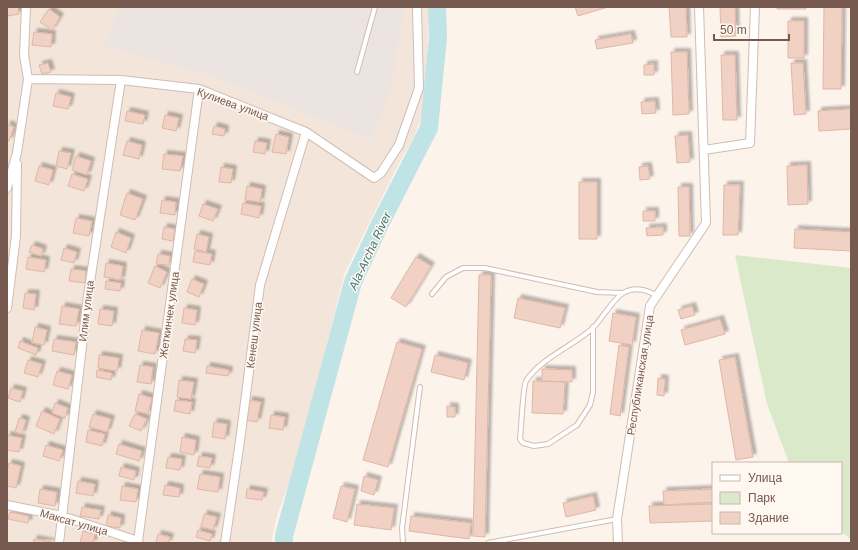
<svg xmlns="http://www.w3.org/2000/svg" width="858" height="550" font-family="Helvetica,sans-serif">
<defs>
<filter id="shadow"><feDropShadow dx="3.5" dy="-3.5" stdDeviation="1" flood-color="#0004"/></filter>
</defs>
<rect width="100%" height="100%" fill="#fcf3eb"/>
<path fill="#f3e5d9" d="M7,7H429L427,68L423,113L415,135L397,167L345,272L296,465L277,515L271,543H7Z"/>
<path fill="#ebe4e0" d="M119,7H404L389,95L371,140L210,75L104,46Z"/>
<path fill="#d9e9c9" d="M735,255L851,268V540L841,531V463H789L767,404Z"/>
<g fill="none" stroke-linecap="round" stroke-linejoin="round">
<path stroke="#c0e3e5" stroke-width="18" d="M284,543V536L353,282L379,226L429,128L438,37L437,7"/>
</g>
<path fill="#f0d1c4" stroke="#e1b6a5" filter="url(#shadow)" d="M7,7H18L19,14L8,16Z
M575,7H608L578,16Z
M669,7H686L687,37H671Z
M720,7H735L736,36L721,37Z
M777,7H806V9H777Z
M824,7H842L841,89H823Z
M49,9L60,17L52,30L40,22Z
M788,21H804V58H788Z
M34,32L52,34L51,47L32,45Z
M631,34L633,43L597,49L595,40Z
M671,52H687L689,114L673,115Z
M721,55H735L737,120H723Z
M48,63L51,72L42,74L39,65Z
M791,63H803L806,114L794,115Z
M654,64V75H644V65Z
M56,93L71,97L68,109L53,106Z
M655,101L656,113L642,114L641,102Z
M851,109V129L819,131L818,111Z
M127,111L145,115L143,124L125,121Z
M165,115L179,118L176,131L162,128Z
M7,124L14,127L9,141L7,140Z
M214,126L225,129L224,136L212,134Z
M276,134L289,137L286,154L272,152Z
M688,135L690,162L677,163L675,136Z
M127,141L142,145L139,159L123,155Z
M255,141L267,143L265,154L253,152Z
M59,151L71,153L67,169L56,166Z
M164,154L183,156L180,171L162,169Z
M76,156L91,161L87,175L72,170Z
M807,165L808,204L788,205L787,166Z
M39,166L53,170L49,185L35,181Z
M648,166L650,179L640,180L639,167Z
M221,167L233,169L231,183L219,182Z
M72,174L88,179L84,191L68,186Z
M579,182H597V239H579Z
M724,185H740L738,235H723Z
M247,186L262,189L260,202L245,200Z
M678,187H689L690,236H679Z
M127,193L143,199L135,220L120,215Z
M162,200L176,202L175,215L160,213Z
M243,203L261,206L259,218L241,214Z
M203,204L218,209L213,221L199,216Z
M643,211H655V221H643Z
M76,218L92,221L89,236L73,233Z
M164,227L175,229L173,241L162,239Z
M663,227V235L647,236L646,228Z
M795,229L851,232V251L794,248Z
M116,232L131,238L126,253L111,247Z
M197,234L209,237L206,252L194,249Z
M32,245L43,249L41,256L29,252Z
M64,248L77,252L74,263L61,260Z
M195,251L212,254L210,265L193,262Z
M158,254L170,256L169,265L156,264Z
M28,257L46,260L44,272L26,269Z
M416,257L431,266L406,307L391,298Z
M106,263L123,266L121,280L104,277Z
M155,266L167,272L160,288L148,283Z
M71,269L86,271L85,283L69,281Z
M479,275H491L485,537L473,536Z
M192,279L204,284L199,297L187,292Z
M106,281L121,283L120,291L105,289Z
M25,293L36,294L34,310L23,308Z
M518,298L565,308L560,328L514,318Z
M62,306L79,309L76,326L59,324Z
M692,306L695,315L681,319L678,310Z
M184,308L197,310L195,325L182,323Z
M100,309L114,311L112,326L98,324Z
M613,313L636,317L632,345L609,341Z
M720,319L725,334L685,345L681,330Z
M35,327L47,330L44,345L32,343Z
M142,330L159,333L155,354L138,351Z
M54,339L76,342L74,355L52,351Z
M185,339L197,340L195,353L183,351Z
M20,341L38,348L36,355L18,348Z
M397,342L422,349L388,467L363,460Z
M619,345L629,347L620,416L610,414Z
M99,355L119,358L117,371L98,368Z
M435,355L468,363L464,380L431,372Z
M735,357L753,457L736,460L719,360Z
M28,360L42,364L38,377L24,373Z
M140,365L153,367L151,384L137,382Z
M207,366L229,370L228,376L206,373Z
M542,369L572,370V382L542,381Z
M97,370L112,373L111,380L96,377Z
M57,371L72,375L68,389L53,385Z
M658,378L665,379L664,396L657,395Z
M179,380L194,382L191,399L177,397Z
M533,381L565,382L563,414L532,413Z
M11,388L23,391L20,402L8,398Z
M139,394L152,398L148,414L135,411Z
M176,400L192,402L190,414L174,411Z
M249,400L261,402L257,422L246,420Z
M55,403L68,408L65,418L52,413Z
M447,406L455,407V417H447Z
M42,411L60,419L54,434L36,426Z
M93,414L111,419L107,432L89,427Z
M135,414L147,419L141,431L129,426Z
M271,415L285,417L283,430L269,428Z
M19,418L26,420L22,434L15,432Z
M214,422L227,424L225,439L212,437Z
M88,430L105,434L102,446L86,442Z
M7,435L22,438L19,452L7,450Z
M182,437L196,440L194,455L180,452Z
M119,444L142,451L139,461L116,454Z
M46,445L63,450L59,461L43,456Z
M199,456L212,458L210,468L197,466Z
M168,457L182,459L180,470L166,468Z
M9,463L21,466L16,488L7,486V470Z
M121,467L136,471L134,480L119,476Z
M200,474L220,477L218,492L197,489Z
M364,476L378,480L374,495L361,491Z
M78,481L95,484L93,496L76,493Z
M165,485L180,488L179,497L163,495Z
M122,486L138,489L136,502L120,500Z
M341,486L355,489L347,522L333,518Z
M40,489L57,492L55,506L38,503Z
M247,489L264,492L262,500L246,498Z
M713,489V502L664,505L663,491Z
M593,496L596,510L566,517L563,503Z
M357,504L394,508L391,530L354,525Z
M713,504V521L650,523L649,506Z
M82,507L101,510L99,519L80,516Z
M10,512L29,516L28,523L8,519Z
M204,514L217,517L213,530L201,527Z
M108,515L121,518L120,528L106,526Z
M411,516L471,523L469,539L409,531Z
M198,530L212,534L210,541L196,537Z
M83,531L95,534L93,543H80Z
M158,534L170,537L168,543H156Z
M34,539L51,542V543H33Z"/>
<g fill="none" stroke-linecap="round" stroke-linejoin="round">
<g stroke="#d0bdb3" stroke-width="6">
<path id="service" d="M357,72L375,7
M432,294L446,277L463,268H485L597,292L622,293
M593,327V392L590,405L577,425L548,444L534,446L523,443L520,439C521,430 523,386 526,381C541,358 573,346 593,328C601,320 614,298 623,293C635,286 646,289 657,296
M403,543L402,528L420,387
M488,543L617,519"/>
</g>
<g stroke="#d0bdb3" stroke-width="10">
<path id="minor" d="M28,79L121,80L199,89L306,132L374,178L381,173L399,145L419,88L417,7
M704,150L750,143L755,7
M7,188L17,153L28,79L24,55L26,7
M7,308L16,236L17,164
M7,505L62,516L138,541L139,543
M138,541L199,89
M59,543L88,295L121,80
M225,543L240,441L260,285L306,132
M618,543L617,519L650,306L706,223L699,7"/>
</g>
<use href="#service" stroke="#fff" stroke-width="4"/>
<use href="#minor" stroke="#fff" stroke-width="8"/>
</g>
<g text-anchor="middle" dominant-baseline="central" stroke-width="3" stroke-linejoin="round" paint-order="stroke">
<g font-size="11" fill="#76594f" stroke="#fef8f1">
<text transform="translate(233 104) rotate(20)">Кулиева улица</text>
<text transform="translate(86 311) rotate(-83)">Илим улица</text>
<text transform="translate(169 315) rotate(-82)">Жеткинчек улица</text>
<text transform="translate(254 335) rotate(-83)">Кенеш улица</text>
<text transform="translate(640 375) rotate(-81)">Республиканская улица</text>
<text transform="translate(74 522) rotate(16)">Максат улица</text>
</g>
<g font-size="12" font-style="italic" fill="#427679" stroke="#fef8f1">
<text transform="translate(370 251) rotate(-65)">Ala-Archa River</text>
</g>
</g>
<rect width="858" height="550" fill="none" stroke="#76594f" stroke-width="16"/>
<rect x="712" y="462" width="130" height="72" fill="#fef8f1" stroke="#c8b8b0"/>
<rect x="720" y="475" width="20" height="6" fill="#ffffff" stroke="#c8b8b0"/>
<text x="748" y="482" font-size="12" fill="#76594f">Улица</text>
<rect x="720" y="492" width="20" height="12" fill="#d9e9c9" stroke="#c8b8b0"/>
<text x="748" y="502" font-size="12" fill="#76594f">Парк</text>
<rect x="720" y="512" width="20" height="12" fill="#f0d1c4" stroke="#c8b8b0"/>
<text x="748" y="522" font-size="12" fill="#76594f">Здание</text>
<path d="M714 34v6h75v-6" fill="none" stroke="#76594f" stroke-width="2"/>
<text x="720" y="34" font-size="12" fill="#76594f" stroke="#fef8f1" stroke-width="3" paint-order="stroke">50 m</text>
</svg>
